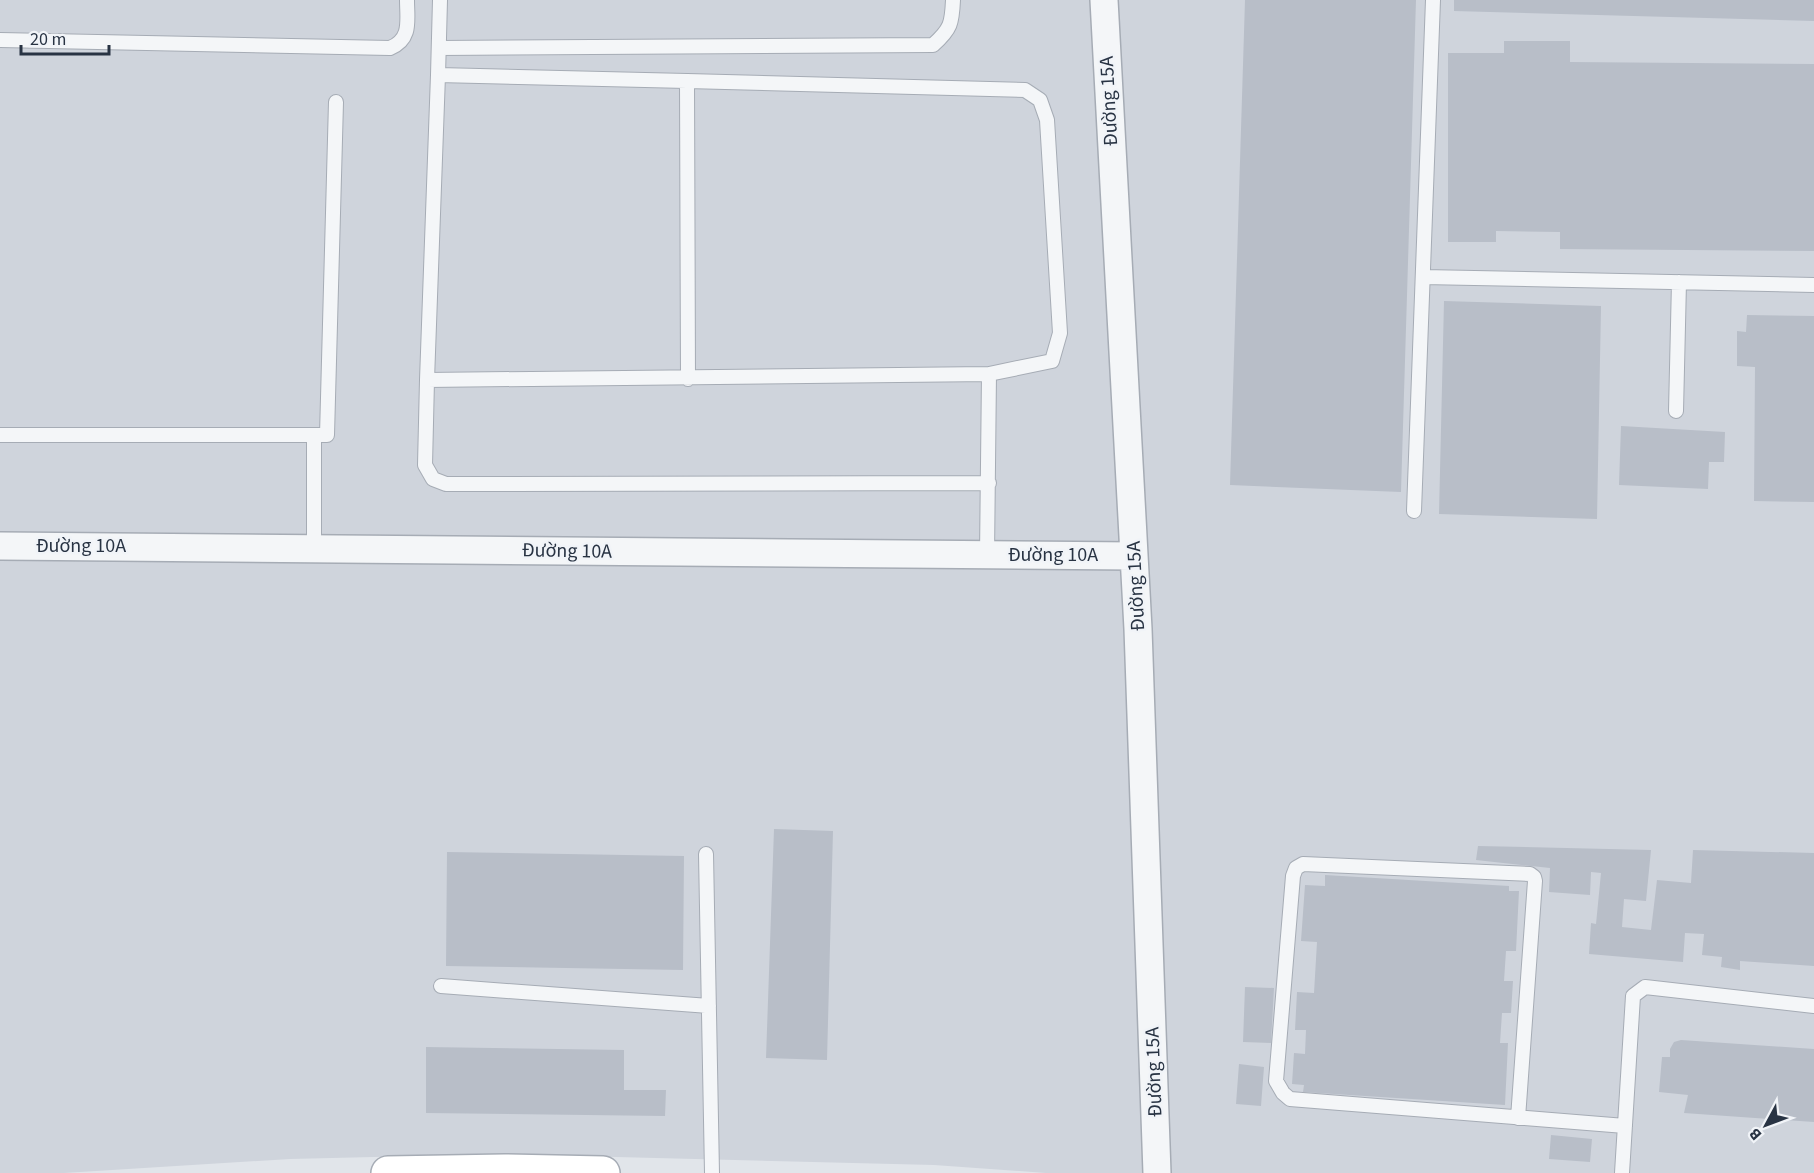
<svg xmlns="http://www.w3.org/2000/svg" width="1814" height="1173" font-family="'Source Sans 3',sans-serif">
<rect width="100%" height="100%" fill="#e1e5ea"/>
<path fill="#cfd4dc" d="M0,0H1814V1173H1046L934,1165L499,1154L290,1159L64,1173H0Z"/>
<path fill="#b8bec8" d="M1245,0H1416L1401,492L1230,485Z
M1454,0H1814V21L1454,11Z
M1504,41H1570V62L1814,64V251L1560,249V232L1496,231V242H1448V53H1504Z
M1444,301L1601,306L1597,519L1439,514Z
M1747,315L1814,316V502L1754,501L1755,367L1737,366V331L1746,332Z
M1621,426L1725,432L1724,462H1709L1708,489L1619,485Z
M774,829L833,831L827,1060L766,1058Z
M1478,846L1651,850L1646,901L1624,899L1622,927L1651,930L1657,880L1691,883L1693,850L1814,853V966L1740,961V970L1721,967L1722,957L1702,955L1704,934L1685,933L1683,962L1589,954L1591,923L1596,924L1601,873L1591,872L1590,895L1549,892L1550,868L1476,860Z
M447,852L684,856L683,970L446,966Z
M1325,875L1509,886V891H1519L1516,951H1506L1504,981H1513L1511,1013H1502L1500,1043H1508L1505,1105L1303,1092L1304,1085L1292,1084L1294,1053L1305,1054L1306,1030H1295L1297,992L1314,993L1317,942L1301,941L1305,885L1325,886Z
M1245,987L1274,988L1271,1043L1243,1042Z
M1681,1040L1814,1049V1122L1684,1113L1688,1095L1659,1092L1662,1057H1670V1049L1674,1042Z
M426,1047L624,1050V1090H666L665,1116L426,1113Z
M1239,1064L1264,1067L1261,1106L1236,1104Z
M1551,1135L1592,1139L1590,1162L1549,1159Z"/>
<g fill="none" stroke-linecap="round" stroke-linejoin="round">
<g stroke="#a6acb5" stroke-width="16">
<path id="lane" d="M0,40L390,48C412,39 407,20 407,0
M439,48L933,45C951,29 952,23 953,0
M438,75L440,0
M687,81L1025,90L1040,100L1047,120L1060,333L1052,361L989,374L427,380L425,465L433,479L446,484L989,483
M1423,277L1814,285
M427,380L438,75L687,81L688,379
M1676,411L1679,282
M0,435H327L336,102
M1414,511L1433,0
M314,548V435
M987,555L989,374
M706,854L712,1173
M441,986L709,1006
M1518,1118L1535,881L1534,877L1530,874L1303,864L1296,868L1293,876L1276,1081L1283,1093L1290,1099L1625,1126
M1622,1173L1633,996L1645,987L1814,1006"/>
</g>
<g stroke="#a6acb5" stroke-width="30">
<path id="street" d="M1104,0L1138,629L1157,1173
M0,546L1134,556"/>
</g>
<g stroke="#a6acb5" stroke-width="36">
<path id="secondary" d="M388,1173L505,1171L603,1173"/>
</g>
<use href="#lane" stroke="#f4f6f8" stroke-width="14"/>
<use href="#street" stroke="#f4f6f8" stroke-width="27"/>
<use href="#secondary" stroke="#fff" stroke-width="33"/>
</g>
<g text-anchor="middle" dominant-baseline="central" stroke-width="5" stroke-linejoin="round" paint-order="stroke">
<g font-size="20" fill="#283343" stroke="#f1f4f8">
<text transform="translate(1109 101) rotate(-93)">Đường 15A</text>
<text x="81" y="546">Đường 10A</text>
<text transform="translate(567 551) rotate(1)">Đường 10A</text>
<text x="1053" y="555">Đường 10A</text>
<text transform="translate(1136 586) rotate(-93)">Đường 15A</text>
<text transform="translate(1154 1072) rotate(-92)">Đường 15A</text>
</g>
</g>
<g transform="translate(1766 1125) rotate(229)" stroke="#f1f4f8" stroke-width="4.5" paint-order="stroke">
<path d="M0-4.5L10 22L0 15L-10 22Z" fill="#283343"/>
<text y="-9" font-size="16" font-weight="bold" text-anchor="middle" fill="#283343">B</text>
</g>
<path d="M21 45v9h88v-9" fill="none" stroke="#283343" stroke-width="3"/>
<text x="30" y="45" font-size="18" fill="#283343" stroke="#f1f4f8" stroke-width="4.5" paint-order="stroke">20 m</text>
</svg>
